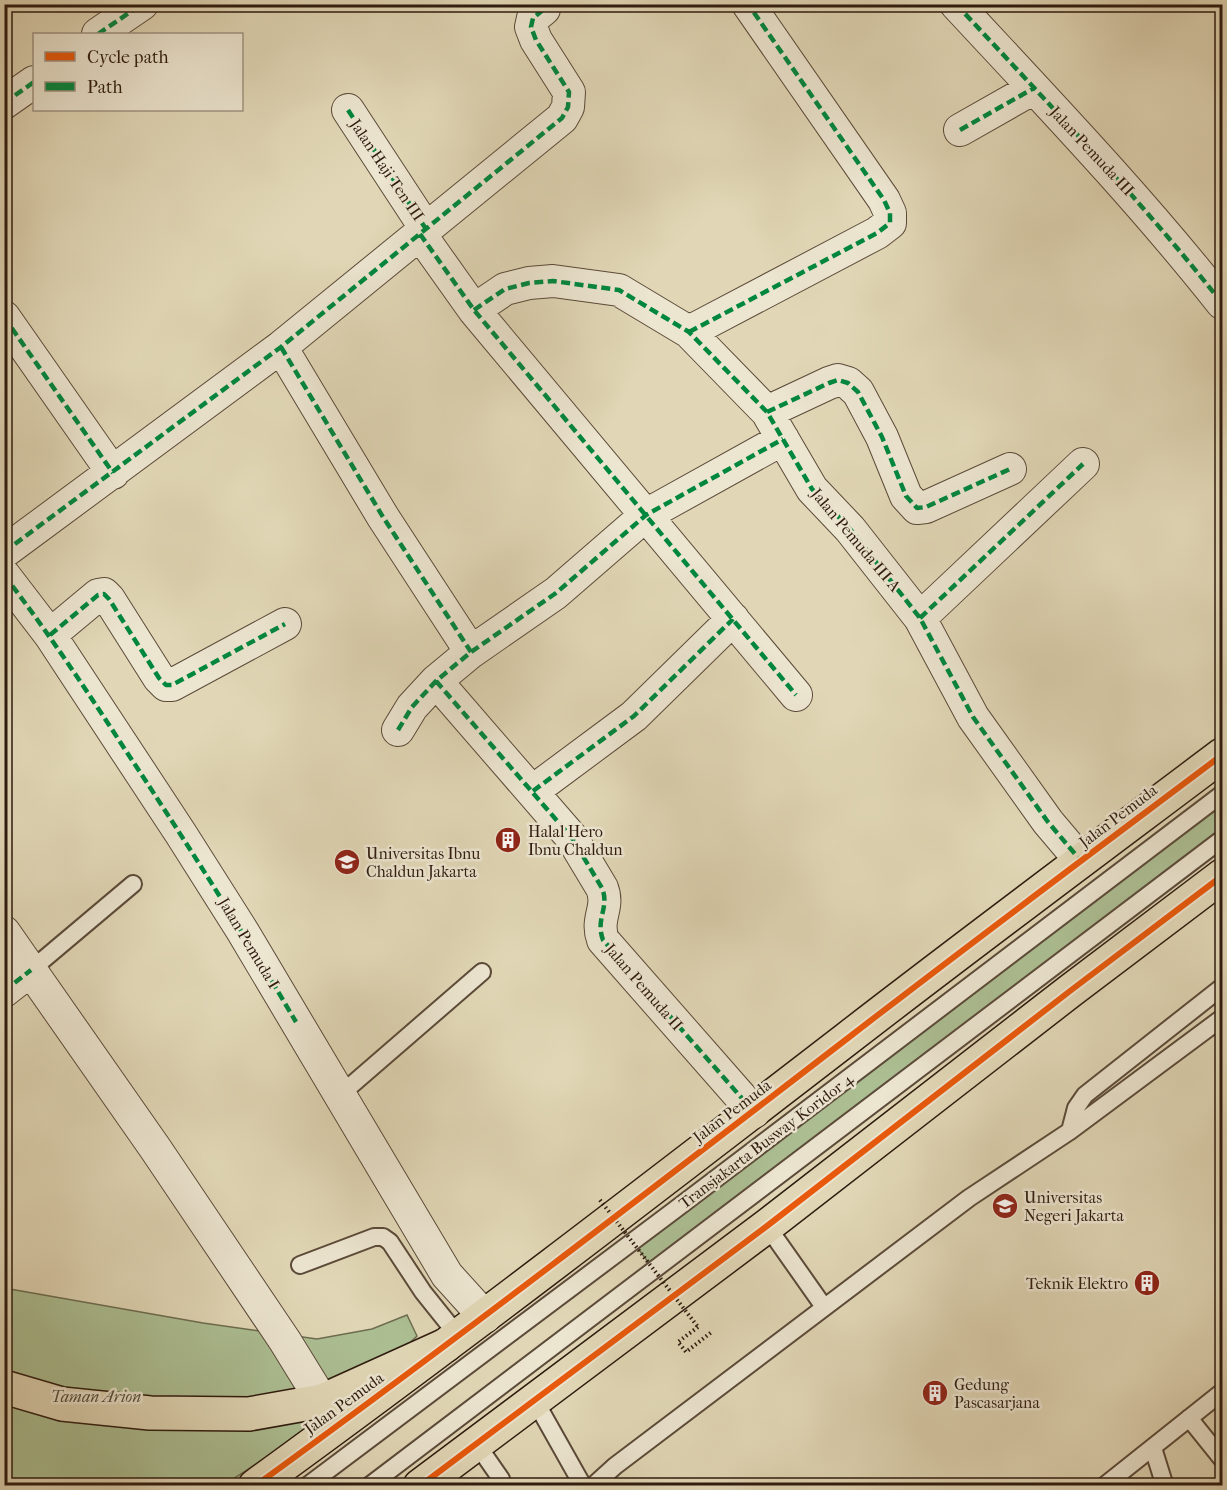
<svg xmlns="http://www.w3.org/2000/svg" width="1227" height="1490" font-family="'IM FELL French Canon',serif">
<rect width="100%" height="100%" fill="#e1d7b6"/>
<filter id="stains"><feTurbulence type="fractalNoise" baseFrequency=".00333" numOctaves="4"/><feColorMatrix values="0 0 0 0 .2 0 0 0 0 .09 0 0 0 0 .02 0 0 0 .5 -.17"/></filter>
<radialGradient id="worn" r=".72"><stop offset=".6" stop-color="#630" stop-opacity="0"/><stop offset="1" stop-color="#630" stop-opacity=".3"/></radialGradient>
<path fill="#acbf93" stroke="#6d6d51" stroke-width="1.5" d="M1222,794V839L654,1270L633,1242Z
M4,1288L203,1323L317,1339L372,1329L407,1315L417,1336L343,1407L224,1485H5Z"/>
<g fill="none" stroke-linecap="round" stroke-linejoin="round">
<g stroke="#5b4a39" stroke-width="20">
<path id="lane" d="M31,970L133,884
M340,1095L482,972
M1070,1131L1076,1108L1085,1095L1222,987
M767,1226L824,1307
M300,1265L374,1237H383L390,1242L423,1292L459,1337
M534,1399L583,1486
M1189,1418L1222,1459
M476,1443L501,1479L499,1486
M1153,1448L1163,1480L1162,1486
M307,1486L672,1212L1222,794
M369,1486L1222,839
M593,1486L615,1466L969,1198L1070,1131L1222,1018
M1104,1486L1222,1392"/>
</g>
<g stroke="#5b4a39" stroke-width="34">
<path id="street" d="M956,4C1047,102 1139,198 1222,303
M98,34L142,4
M4,103L34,82
M348,110L426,229
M960,130L1034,88
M420,234L474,310L796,695
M474,310L505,289L529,283L553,281L619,290L689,332L767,412L812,489L850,529L920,618L973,717L1048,822L1081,861
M4,317L113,473
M689,332L877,233L890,223V213L884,200L748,4
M281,347L383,517L471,652
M767,412L829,383L838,380L848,383L858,392L882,437L906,496L917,508L926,507L1010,469
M4,552L281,347L562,118L568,107L569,92L536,40L531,27L533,18L544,9L541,4
M4,575L50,635L181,834L243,932L447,1275L485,1317
M920,618L1083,464
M50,635L98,595L104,594L109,599L159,678L166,685H172L285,624
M436,681L572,838L602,888C610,908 595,918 603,940L754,1112
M398,730L412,707L436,681L471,652L556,593L646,515L783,439
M533,791L634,716L733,619
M4,932L155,1148L285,1341L322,1401
M4,991L31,970"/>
</g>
<g stroke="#2e1b0f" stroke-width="36">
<path id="primary" d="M255,1486C456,1340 652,1189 848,1038C972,942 1097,849 1222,755
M420,1486L767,1226L1070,991L1222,876"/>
</g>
<g stroke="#2e1b0f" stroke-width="36">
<path id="highway" d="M4,1387L62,1404L150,1413L249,1414L322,1401L446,1345"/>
</g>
<path stroke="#2e1b0f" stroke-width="4" stroke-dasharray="1.5 3" stroke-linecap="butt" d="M698,1327L678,1342L686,1352L713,1331"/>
<use href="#lane" stroke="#ece5d0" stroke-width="16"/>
<use href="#street" stroke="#ece5d0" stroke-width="32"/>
<use href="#primary" stroke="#e1d7b6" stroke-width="33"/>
<use href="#highway" stroke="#e1d7b6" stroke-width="33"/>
<path stroke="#2e1b0f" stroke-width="4" stroke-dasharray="1.5 3" stroke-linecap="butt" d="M600,1200L698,1327"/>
<path stroke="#00873e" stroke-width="4.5" stroke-dasharray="9 4.5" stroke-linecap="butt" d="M956,4C1047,102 1139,198 1222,303
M98,34L142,4
M4,103L34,82
M348,110L426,229
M960,130L1034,88
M420,234L474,310L796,695
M474,310L505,289L529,283L553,281L619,290L689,332L767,412L812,489L850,529L920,618L973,717L1048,822L1081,861
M4,317L113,473
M689,332L877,233L890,223V213L884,200L748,4
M281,347L383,517L471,652
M767,412L829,383L838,380L848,383L858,392L882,437L906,496L917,508L926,507L1010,469
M4,552L281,347L562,118L568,107L569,92L536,40L531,27L533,18L544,9L541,4
M4,575C48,632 87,691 126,751C185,840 242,930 296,1022
M920,618L1083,464
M50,635L98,595L104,594L109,599L159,678L166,685H172L285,624
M436,681L572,838L602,888C610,908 595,918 603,940L754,1112
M398,730L412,707L436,681L471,652L556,593L646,515L783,439
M533,791L634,716L733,619
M4,991L31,970"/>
<g stroke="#ece5d0" stroke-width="10">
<path id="cycleway" d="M255,1486C456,1340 652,1189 848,1038C972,942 1097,849 1222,755
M420,1486L767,1226L1070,991L1222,876"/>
</g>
<use href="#cycleway" stroke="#e8590c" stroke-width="6"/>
</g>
<defs>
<g id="building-disc" transform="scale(1.35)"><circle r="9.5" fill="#8f2418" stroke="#ece5d0"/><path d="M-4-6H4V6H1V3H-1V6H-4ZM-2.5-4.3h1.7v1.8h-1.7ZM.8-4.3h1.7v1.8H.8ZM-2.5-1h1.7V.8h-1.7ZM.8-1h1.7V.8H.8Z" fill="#fff"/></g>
<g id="university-disc" transform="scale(1.35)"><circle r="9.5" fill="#8f2418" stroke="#ece5d0"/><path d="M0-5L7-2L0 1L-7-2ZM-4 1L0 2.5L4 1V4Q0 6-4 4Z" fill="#fff"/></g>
</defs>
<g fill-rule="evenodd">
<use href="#building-disc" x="508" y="840"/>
<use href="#university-disc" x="347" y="862"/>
<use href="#university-disc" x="1005" y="1206"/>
<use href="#building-disc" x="1147" y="1283"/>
<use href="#building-disc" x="935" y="1393"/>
</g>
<g text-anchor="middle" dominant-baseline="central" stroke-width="5" stroke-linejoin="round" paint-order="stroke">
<g font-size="16" fill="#2e1b0f" stroke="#ece5d0">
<text transform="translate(1092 151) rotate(47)">Jalan Pemuda III</text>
<text transform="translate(387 170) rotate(56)">Jalan Haji Ten III</text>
<text transform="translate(856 540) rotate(50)">Jalan Pemuda III A</text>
<text transform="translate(1118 816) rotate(-37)">Jalan Pemuda</text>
<text transform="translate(249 943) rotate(59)">Jalan Pemuda I</text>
<text transform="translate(644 987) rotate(49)">Jalan Pemuda II</text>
<text transform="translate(732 1111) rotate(-37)">Jalan Pemuda</text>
<text transform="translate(766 1141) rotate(-37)">Transjakarta Busway Koridor 4</text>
<text transform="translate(344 1403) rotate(-36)">Jalan Pemuda</text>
</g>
<g font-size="16" fill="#2e1b0f" stroke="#ece5d0" text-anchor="start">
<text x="528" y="831">Halal Hero<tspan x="528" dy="18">Ibnu Chaldun</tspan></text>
<text x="366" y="853">Universitas Ibnu<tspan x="366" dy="18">Chaldun Jakarta</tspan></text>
<text x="1024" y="1197">Universitas<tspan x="1024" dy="18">Negeri Jakarta</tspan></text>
<text x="1128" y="1283" text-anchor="end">Teknik Elektro</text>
<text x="954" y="1384">Gedung<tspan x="954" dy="18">Pascasarjana</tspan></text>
</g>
<g font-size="16" font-style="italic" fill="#544c37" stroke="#ece5d0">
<text x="96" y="1396">Taman Arion</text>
</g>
</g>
<rect width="1227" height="1490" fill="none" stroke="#e1d7b6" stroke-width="24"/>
<rect x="6" y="6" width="1215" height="1478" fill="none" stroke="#2e1b0f" stroke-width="3"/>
<rect x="12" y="12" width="1203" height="1466" fill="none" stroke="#2e1b0f" stroke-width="1.5"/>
<rect x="33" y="33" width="210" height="78" fill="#ece5d0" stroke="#a09483" stroke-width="1.5"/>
<rect x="45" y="52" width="30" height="9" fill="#e8590c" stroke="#a09483" stroke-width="1.5"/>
<text x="87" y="63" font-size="18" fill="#2e1b0f">Cycle path</text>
<rect x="45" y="82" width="30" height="9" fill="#00873e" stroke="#a09483" stroke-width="1.5"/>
<text x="87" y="93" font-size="18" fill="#2e1b0f">Path</text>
<rect width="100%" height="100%" filter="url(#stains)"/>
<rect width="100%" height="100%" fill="url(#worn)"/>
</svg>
